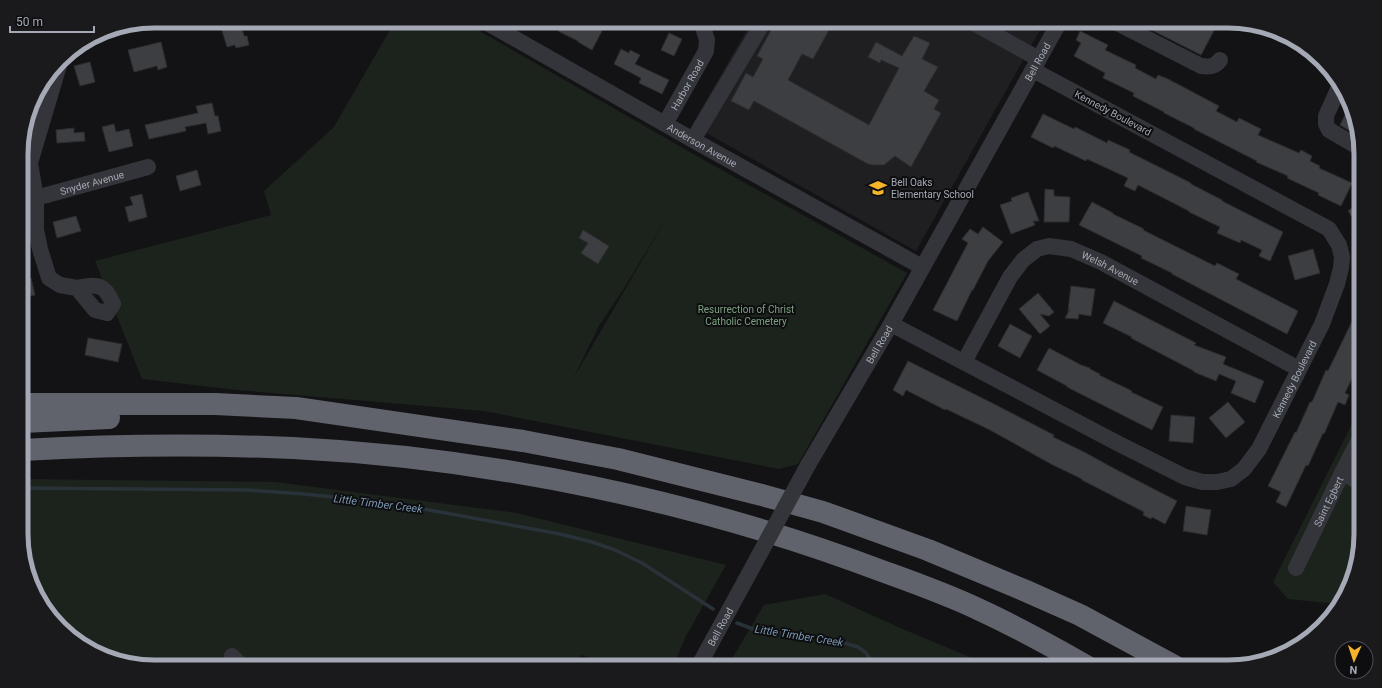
<svg xmlns="http://www.w3.org/2000/svg" width="1382" height="688" font-family="Roboto,sans-serif">
<rect width="100%" height="100%" fill="#131315"/>
<path fill="#1f1f22" d="M752,21H1045L916,251L692,125Z"/>
<path fill="#1b231c" fill-rule="evenodd" d="M395,21H462L702,159L907,273L798,464L779,469L484,411L237,390L142,379L95,261L271,215L264,191L334,127ZM666,219L573,379L600,324L623,290Z
M1361,406V534L1347,592L1338,604L1288,599L1273,582Z
M22,479L275,482L517,513L726,565L686,636L673,667H620L581,655L575,667H154L96,653L48,615L22,551Z
M825,594L905,630L994,667H727L764,605Z"/>
<g fill="none" stroke-linecap="round" stroke-linejoin="round">
<path stroke="#293239" stroke-width="3.5" d="M22,488L248,490L304,494L381,502L429,510L560,534L592,542L615,550L642,563L713,609
M737,623L753,629L834,639L851,645L858,647L866,653L875,667"/>
</g>
<path fill="#3d3e42" stroke="#2d2d31" d="M219,21H236L238,26L241,25L244,36H247L249,45L236,48L235,45L227,47Z
M563,21H583L602,31L592,50L578,42V41L558,31Z
M776,21H780L794,29L798,21H834L813,59L802,54L788,80L869,125L899,68L881,60L880,63L868,57L876,42L902,56L914,36L930,43L922,59L938,67L924,91L939,100L934,109L941,113L911,167L895,156L884,165H873L868,164L754,101L749,110L731,101L746,73L753,77L763,59L757,56Z
M1134,21H1205L1216,27L1201,55Z
M1080,31L1108,45L1105,50L1136,65L1135,68L1156,79L1158,75L1168,79L1219,106L1216,111L1237,122L1239,118L1261,129L1258,135L1299,153L1301,150L1312,156L1310,161L1320,166L1319,168L1352,183L1341,206L1318,195L1319,193L1287,178L1288,176L1256,162L1257,161L1194,129V128L1164,113V112L1133,96L1134,93L1103,78L1105,73L1074,56L1081,43L1076,40Z
M669,33L682,39L674,56L661,50Z
M161,42L167,67L158,70L157,66L134,72L128,50Z
M621,49L629,53L630,50L640,55L635,64L669,80L662,94L639,83L641,78L614,64Z
M90,62L95,82L80,86L74,66Z
M212,103L215,116H218L221,131L208,134L206,123L185,127L186,131L149,139L145,125L198,113L196,106Z
M1348,109L1360,137L1340,125Z
M1043,114L1074,129L1075,127L1107,143L1108,140L1130,150L1129,152L1191,183V184L1222,200V201L1283,232L1270,261L1259,256L1262,250L1241,240L1240,243L1217,233L1220,227L1189,212V211L1138,185L1135,191L1124,186L1128,178L1087,159L1086,161L1054,146L1053,148L1031,137Z
M114,124L116,132L129,129L133,146L109,152L102,127Z
M74,128V133L84,132L85,141L57,143L56,130Z
M197,170L201,185L180,191L176,176Z
M1045,189L1054,190V196L1070,197L1069,222H1044Z
M1028,192L1039,221H1033L1035,225L1011,234L1000,205L1012,201L1011,198Z
M142,194L147,217L129,222L125,207L133,205L130,197Z
M1092,202L1113,213V214L1144,229L1143,230L1215,266L1217,263L1239,274L1236,279L1298,311L1287,334L1172,274V273L1141,258L1142,256L1079,225Z
M1360,202V229L1348,211Z
M76,216L81,231L57,238L53,222Z
M983,227L1003,242L988,261L973,290H972L957,321L933,310L968,243L962,239L970,229L978,234Z
M583,230L609,246L598,264L581,253L588,243L579,238Z
M1313,249L1320,273L1295,280L1288,256Z
M31,278L35,295L22,298V280Z
M1071,286L1095,289L1091,316L1079,314L1078,319L1065,318L1070,309L1068,311Z
M1038,293L1054,312L1049,316L1040,314L1050,326L1040,334L1019,309Z
M1114,301L1196,343L1194,345L1226,357L1223,364L1264,381L1255,403L1231,393L1236,381L1219,374L1216,381L1194,372V371L1131,338L1132,337L1103,323Z
M1360,305L1361,374L1355,372L1345,393L1349,395L1345,405L1338,402L1324,434L1323,433L1308,466L1306,465L1286,507L1276,502L1281,492L1268,486L1295,432L1296,433L1310,402H1312L1326,370L1328,371Z
M1010,324L1032,336L1020,358L998,346Z
M88,338L122,344L118,362L85,355Z
M1049,348L1081,365L1090,368V369L1100,374L1099,375L1132,391L1131,392L1163,407L1152,430L1067,387V386L1037,370Z
M908,361L992,403L1054,435L1053,437L1084,452L1115,469L1177,501L1165,524L1152,517L1151,519L1143,515L1144,512L1082,480V479L1051,464L990,430L946,409L945,410L906,390L903,396L893,390Z
M1228,402L1245,422L1226,438L1209,418Z
M1171,415L1195,417L1193,443L1169,441Z
M1186,506L1211,510L1207,535L1183,531Z"/>
<g fill="none" stroke-linecap="round" stroke-linejoin="round">
<g stroke="#34353a" stroke-width="16">
<path id="s1" d="M484,21L693,140L922,267"/>
<path d="M970,21L1039,59"/>
<path d="M1113,21L1201,66C1209,67 1215,67 1220,60"/>
<path d="M60,62L30,163L36,198V230L40,249L49,278L60,285L77,288L95,310L107,313L113,304C105,284 97,283 77,288"/>
<path d="M1339,87L1326,116V124L1329,130L1360,148"/>
<path id="s2" d="M665,124L706,51L707,40L701,21"/>
<path d="M693,140L764,21"/>
<path id="s3" d="M36,198L148,167"/>
<path id="s4" d="M891,324L1121,445L1185,477L1202,482H1217L1231,479L1244,469L1259,449L1322,324L1337,284L1341,268L1342,257L1339,245L1329,229L1033,70"/>
<path id="s5" d="M964,362L1010,277L1023,260L1037,249L1049,246L1071,249L1101,262L1299,369"/>
<path id="s6" d="M808,465L891,324L1060,21"/>
<path d="M1342,473L1361,483"/>
<path id="s7" d="M1296,568L1342,473L1361,436"/>
<path d="M232,656L242,667"/>
<path id="s8" d="M698,667L745,581"/>
</g>
<path stroke="#60636b" stroke-width="22" d="M22,404H215L296,408L523,441L618,459L762,495L823,512L928,550L1026,591L1080,615L1176,667
M22,422L109,418
M22,450C112,445 203,444 293,448C492,458 697,501 882,571C915,583 949,595 980,610C1017,627 1053,647 1088,667"/>
<path stroke="#34353a" stroke-width="16" d="M745,581L808,465"/>
</g>
<defs>
<g id="school-bare" transform="scale(1.38)"><path d="M0-5L7-2L0 1L-7-2ZM-4 1L0 2.5L4 1V4Q0 6-4 4Z" fill="#f5b42a" stroke="#0e0e10" stroke-width="2.5" paint-order="stroke"/></g>
</defs>
<g fill-rule="evenodd">
<use href="#school-bare" x="878" y="188"/>
</g>
<g text-anchor="middle" dominant-baseline="central" stroke-width="4" stroke-linejoin="round" paint-order="stroke">
<g font-size="10" fill="#a4a9b5" stroke="#0e0e10">
<text stroke="none"><textPath href="#s6" startOffset="464">Bell Road</textPath></text>
<text stroke="none"><textPath href="#s2" startOffset="45">Harbor Road</textPath></text>
<text transform="translate(1113 113) rotate(28)">Kennedy Boulevard</text>
<text stroke="none"><textPath href="#s1" startOffset="251">Anderson Avenue</textPath></text>
<text stroke="none"><textPath href="#s3" startOffset="58">Snyder Avenue</textPath></text>
<text stroke="none"><textPath href="#s5" startOffset="214">Welsh Avenue</textPath></text>
<text stroke="none"><textPath href="#s6" startOffset="140">Bell Road</textPath></text>
<text stroke="none"><textPath href="#s4" startOffset="498">Kennedy Boulevard</textPath></text>
<text stroke="none"><textPath href="#s7" startOffset="74">Saint Egbert</textPath></text>
<text stroke="none"><textPath href="#s8" startOffset="46">Bell Road</textPath></text>
</g>
<g font-size="10" fill="#a4a9b5" stroke="#0e0e10" text-anchor="start">
<text x="891" y="182">Bell Oaks<tspan x="891" dy="12">Elementary School</tspan></text>
</g>
<g font-size="10" fill="#7ba17e" stroke="#0e0e10">
<text x="746" y="309">Resurrection of Christ<tspan x="746" dy="12">Catholic Cemetery</tspan></text>
</g>
<g font-size="11" font-style="italic" fill="#7a97b2" stroke="#0e0e10">
<text transform="translate(378 504) rotate(7)">Little Timber Creek</text>
<text transform="translate(799 636) rotate(9)">Little Timber Creek</text>
</g>
</g>
<path d="M0 0H1382V688H0ZM154 28H1228A126 126 0 0 1 1354 154V534A126 126 0 0 1 1228 660H154A126 126 0 0 1 28 534V154A126 126 0 0 1 154 28Z" fill="#1a1a1d" fill-rule="evenodd"/>
<path fill="none" stroke="#a4a9b5" stroke-width="5" d="M154 28H1228A126 126 0 0 1 1354 154V534A126 126 0 0 1 1228 660H154A126 126 0 0 1 28 534V154A126 126 0 0 1 154 28Z"/>
<g transform="translate(1354 660) rotate(183)"><circle r="19" fill="#0e0e10" stroke="#4a4c52"/>
<path d="M0-3L7 15L0 10L-7 15Z" fill="#f5b42a"/>
<text y="-6" font-size="11" font-weight="bold" text-anchor="middle" fill="#a4a9b5">N</text>
</g>
<path d="M10 26v6h84v-6" fill="none" stroke="#a4a9b5" stroke-width="2"/>
<text x="16" y="26" font-size="12" fill="#a4a9b5" stroke="#0e0e10" stroke-width="3" paint-order="stroke">50 m</text>
</svg>
